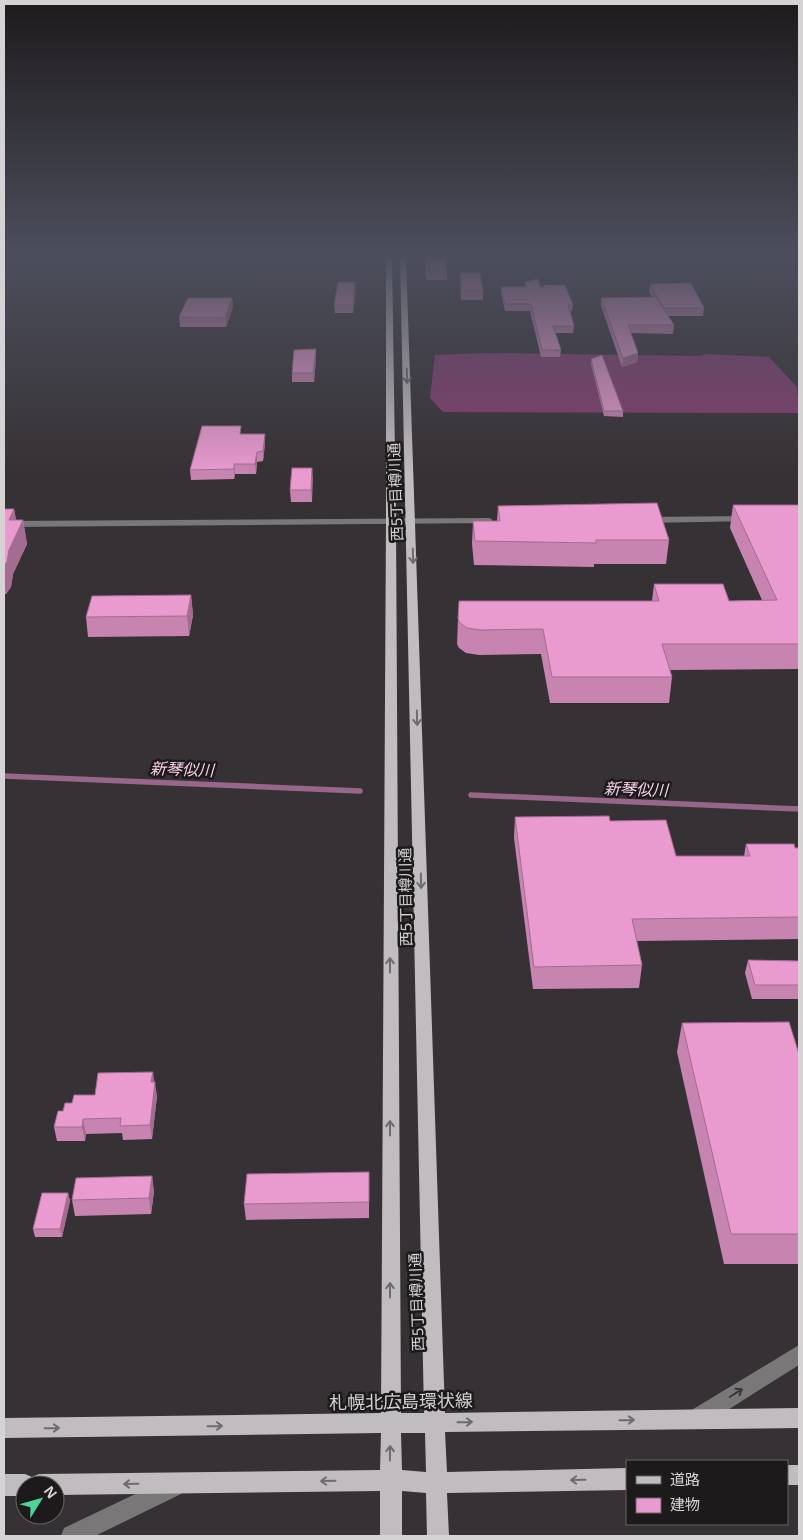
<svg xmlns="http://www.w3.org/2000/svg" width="803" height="1540" font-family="'Noto Sans','Noto Sans JP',sans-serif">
<rect width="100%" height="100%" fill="#363134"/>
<path fill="#843e6f" d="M486,353L699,356L705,354L769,357L797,387L799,413L443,412L430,398L435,355Z"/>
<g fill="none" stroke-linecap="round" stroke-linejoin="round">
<path stroke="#986689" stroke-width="5.5" d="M4,776L360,791
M471,795L799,809"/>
<path fill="#7a7779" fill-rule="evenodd" d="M747,516L752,519L750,521L647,523L642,520L647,517Z
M489,518L492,519V523L4,527V521Z
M799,1345V1365L704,1425L697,1428L690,1425L687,1418L690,1411Z
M173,1476L181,1480L184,1487L181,1494L95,1536H61L64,1528Z"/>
<path fill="#c1bcbf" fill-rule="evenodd" d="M386,257H392L396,521L401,1413H424L400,257H406L445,1413L799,1408V1428L445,1432L447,1472L627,1468V1490L447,1493L449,1536H427L426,1493L402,1491V1536H380V1491L55,1495V1485H25V1496H4V1474H25L32,1477L39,1474L380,1470L381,1433L4,1438V1418L381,1413L386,521ZM401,1433H425L426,1472L402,1470Z
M787,1465H799V1485H787Z"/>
</g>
<path fill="#c884b1" d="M425,257L447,270V280H426Z
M460,273L483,291V300H461L460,282Z
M525,282L540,287H544V285L573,305L572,311H570L574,326L573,333H555L561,350L560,357H541L530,311H505L501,293V287H525Z
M650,284L704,308L703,316H668L674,325L673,334L631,333L638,353L637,362L622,367L601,306V298L652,297L649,292Z
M356,289L353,313H335L334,305Z
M232,298L233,307L226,327H180L179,317Z
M316,349V359L314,382H292V373Z
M591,359L623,411V417L604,416L591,364Z
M242,434L265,444L263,461L257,462L256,474H235L234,479L191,480L190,470Z
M312,468V502H291L290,490Z
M733,505H799V669L670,670L672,677L669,703H550L541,654L479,655L466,653L459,648L457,644L458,619L652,601L654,584L729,601L762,600L730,528Z
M498,506L669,540L666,564H594V567L474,565L472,544L473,521H497Z
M4,509H14L16,520H23L27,544L13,574L11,587L6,594H4Z
M191,595L193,615L189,636L88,637L86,617Z
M515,817L610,821L676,856H744L746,844L799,848V939L636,941L642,965L639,988L533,989L514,838Z
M748,960L799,961V999H752L745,973Z
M682,1023L799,1054V1264H724L677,1052Z
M154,1082L157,1096L152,1139L123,1140L122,1133L86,1134L85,1141H57L54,1127L63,1111L72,1103L95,1095Z
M369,1172V1218L246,1220L244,1204Z
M152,1176L154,1192L151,1214L75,1216L72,1200Z
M68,1193L70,1201L62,1237H35L33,1229Z"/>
<path fill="#a36c90" d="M355,282L356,289L353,313V305Z
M232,298L233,307L226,327L225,318Z
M316,349V359L314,382L313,373Z
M638,353L637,362L622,367L623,358Z
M265,434V444L263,461V451Z
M257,452V462L256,474L255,464Z
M234,464L235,474L234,479Z
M312,468L313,479L312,502L311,490Z
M14,509L18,530L23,520L27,544L13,574L11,587L6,594L4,583V566L9,520Z
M191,595L193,615L189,636L187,616Z
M153,1072L155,1086V1082L157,1096L152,1139L150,1125L151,1082Z
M83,1119L86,1134L85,1141L82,1127Z
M152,1176L154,1192L151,1214L149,1198Z
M68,1193L70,1201L62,1237L60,1229Z"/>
<path fill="#e99ace" stroke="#a36c90" d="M425,257H444L447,270H426Z
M460,273H480L483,291H462Z
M538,279L540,287H545L544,285H565L573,305H568L574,326H553L561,350H542L531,304H505L501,287H526L525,282Z
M338,282H355L353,305H334Z
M691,283L704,308H664L650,284Z
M656,297L674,325H628L638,353L623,358L601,298Z
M188,298H232L225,318L179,317Z
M316,349L313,373H292L294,350Z
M602,355L623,411H604L591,359Z
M202,426H241L240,434H265L263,451L257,452L255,464H234V469L190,470Z
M292,468H312L311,490H290Z
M657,503L669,540H596V543L475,541L473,521H500L498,506Z
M733,505H799V644H662L672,677H552L543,629L480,630L467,628L460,623L458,619L459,601H659L654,584H723L729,601L777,600Z
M4,509H14L9,520H23L9,550L7,562L4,566Z
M191,595L187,616L86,617L92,596Z
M609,816L610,821L666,820L676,856H750L746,844H794L795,848H799V917L632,919L642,965L534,967L515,817Z
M748,960L799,961V985H755Z
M789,1022L799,1054V1234H731L682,1023Z
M153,1072L151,1082H155L150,1125L120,1126L121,1118L83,1119L82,1127H54L58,1111H63L65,1103H72L74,1095H95L98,1073Z
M369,1172V1202L244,1204L247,1174Z
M152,1176L149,1198L72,1200L76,1178Z
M42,1193H68L60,1229H33Z"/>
<defs><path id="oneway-shaft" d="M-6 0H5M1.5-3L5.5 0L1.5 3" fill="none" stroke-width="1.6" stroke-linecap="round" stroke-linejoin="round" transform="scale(1.25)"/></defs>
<g stroke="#6e6b6d">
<use href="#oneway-shaft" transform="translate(407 376) rotate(88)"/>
<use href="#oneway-shaft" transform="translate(413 556) rotate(89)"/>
<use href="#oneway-shaft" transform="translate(417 718) rotate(89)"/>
<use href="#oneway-shaft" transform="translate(421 881) rotate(89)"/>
<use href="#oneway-shaft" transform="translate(390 965) rotate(-90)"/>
<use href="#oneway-shaft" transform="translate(390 1128) rotate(-90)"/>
<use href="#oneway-shaft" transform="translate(390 1290) rotate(-90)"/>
<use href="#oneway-shaft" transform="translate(627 1420) rotate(-1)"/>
<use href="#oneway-shaft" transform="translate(465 1422) rotate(-1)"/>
<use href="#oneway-shaft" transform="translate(215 1426) rotate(-1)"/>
<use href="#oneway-shaft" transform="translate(52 1428) rotate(-1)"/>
<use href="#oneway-shaft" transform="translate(390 1453) rotate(-89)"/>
<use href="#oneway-shaft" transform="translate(578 1480) rotate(179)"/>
<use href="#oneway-shaft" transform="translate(328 1481) rotate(179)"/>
<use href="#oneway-shaft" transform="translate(131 1484) rotate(179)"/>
</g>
<use stroke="#383637" href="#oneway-shaft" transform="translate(736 1393) rotate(-32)"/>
<linearGradient id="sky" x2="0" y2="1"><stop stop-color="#1e1b1d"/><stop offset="0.54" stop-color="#4c4e5c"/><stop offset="1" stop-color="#4c4e5c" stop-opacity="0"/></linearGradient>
<rect width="803" height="473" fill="url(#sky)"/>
<g text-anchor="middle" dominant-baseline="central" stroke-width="5" stroke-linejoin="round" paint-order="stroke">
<g font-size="15" fill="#d6d3d5" stroke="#1c1a1b">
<text transform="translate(395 492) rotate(-92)">西5丁目樽川通</text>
<text transform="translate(405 897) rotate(-91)">西5丁目樽川通</text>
<text transform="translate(416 1302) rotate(-92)">西5丁目樽川通</text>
</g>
<g font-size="16" font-style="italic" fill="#f8cee8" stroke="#1c1a1b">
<text transform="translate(182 769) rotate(2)">新琴似川</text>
<text transform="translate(636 789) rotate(2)">新琴似川</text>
</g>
<g font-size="18" fill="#d6d3d5" stroke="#1c1a1b">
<text transform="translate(401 1401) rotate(-1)">札幌北広島環状線</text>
</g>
</g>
<rect width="803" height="1540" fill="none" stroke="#d6d3d5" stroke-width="10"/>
<rect x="626" y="1460" width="162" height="65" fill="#1c1a1b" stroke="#666465"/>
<rect x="636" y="1476" width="25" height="8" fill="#c1bcbf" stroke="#666465"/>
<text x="670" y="1485" font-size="15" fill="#d6d3d5">道路</text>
<rect x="636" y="1498" width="25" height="15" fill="#e99ace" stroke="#666465"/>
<text x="670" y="1510" font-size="15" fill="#d6d3d5">建物</text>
<g transform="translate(40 1500) rotate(53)"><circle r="24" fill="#1c1a1b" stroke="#666465"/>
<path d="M0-4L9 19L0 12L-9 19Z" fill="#50d398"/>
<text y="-8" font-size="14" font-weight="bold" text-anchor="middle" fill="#d6d3d5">N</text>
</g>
</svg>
